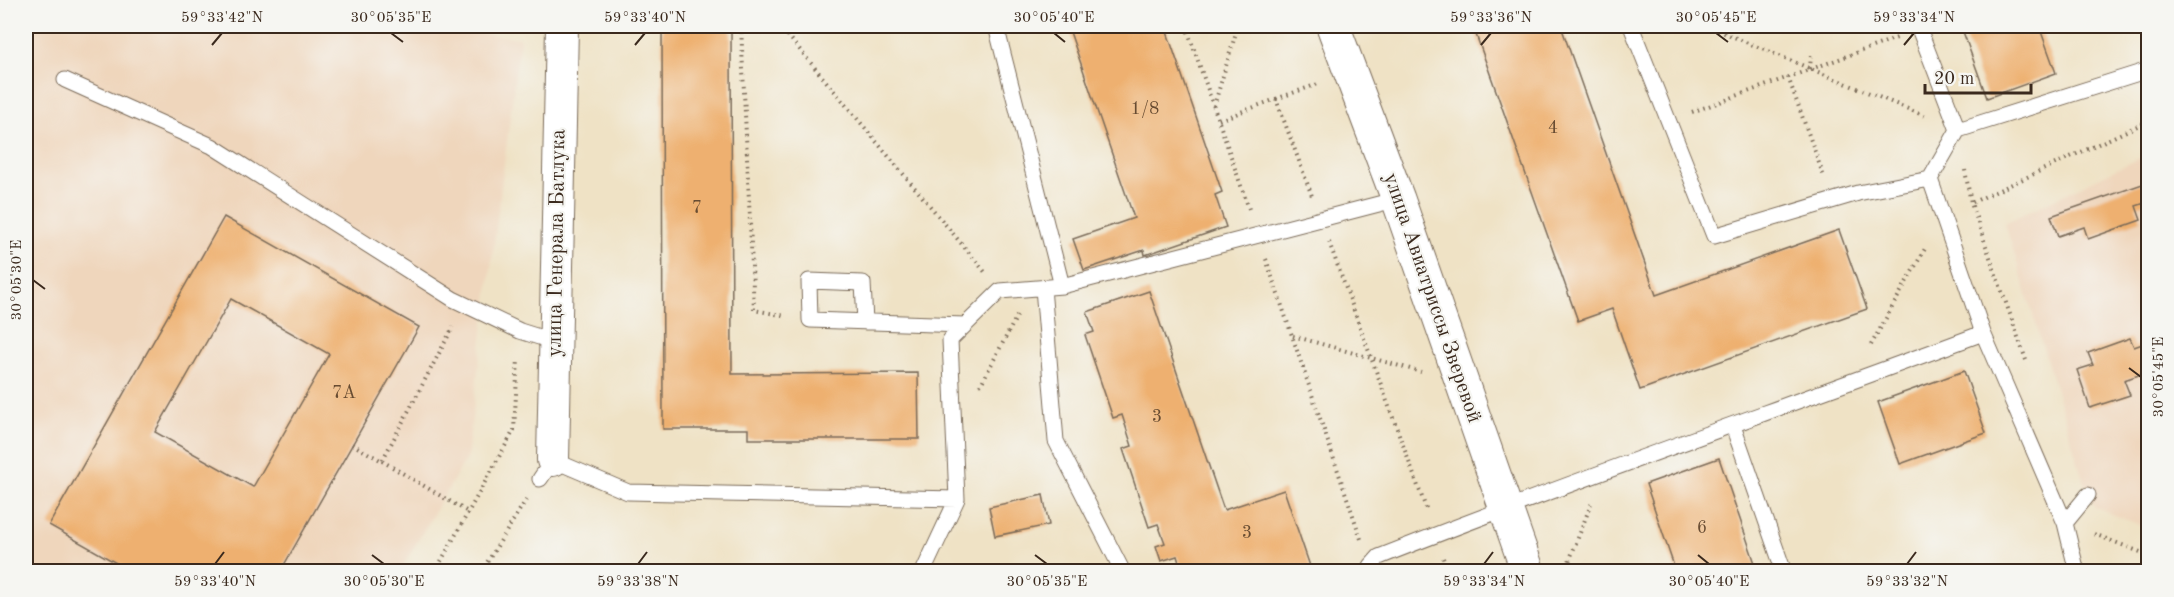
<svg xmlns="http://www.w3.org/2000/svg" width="2174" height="597" font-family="'Old Standard TT',serif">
<rect width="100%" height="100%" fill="#f6f6f2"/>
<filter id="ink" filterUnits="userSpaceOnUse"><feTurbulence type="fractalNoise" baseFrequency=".0167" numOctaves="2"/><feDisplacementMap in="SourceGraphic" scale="12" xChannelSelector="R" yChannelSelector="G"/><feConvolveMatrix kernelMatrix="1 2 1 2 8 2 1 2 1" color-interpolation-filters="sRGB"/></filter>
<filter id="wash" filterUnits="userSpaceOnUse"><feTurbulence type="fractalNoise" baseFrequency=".008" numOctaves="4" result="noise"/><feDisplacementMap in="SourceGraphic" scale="24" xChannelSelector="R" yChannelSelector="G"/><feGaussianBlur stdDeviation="1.35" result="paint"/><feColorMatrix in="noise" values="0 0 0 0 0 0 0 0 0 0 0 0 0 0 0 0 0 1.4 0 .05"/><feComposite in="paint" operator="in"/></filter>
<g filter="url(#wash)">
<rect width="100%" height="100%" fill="#efe2c5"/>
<path fill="#efd6bc" d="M26,26H417L520,38L467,457L400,571H26Z
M2148,154V528L2096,508L2088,495L2005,223Z"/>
<g id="blocks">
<path fill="#eeb070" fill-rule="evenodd" d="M662,26H731L732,374L918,373L919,439H748V429H663Z
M1068,26H1165L1222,192L1215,195L1226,227L1145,255L1144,250L1084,270L1073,239L1134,218Z
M1473,26H1561L1656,295L1839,230L1867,309L1640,390L1612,309L1578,321Z
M1961,26H2039L2056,73L1987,98Z
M2148,182V202L2136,206L2141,220L2088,239L2084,227L2058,236L2051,216Z
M224,217L419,327L280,572H132L49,525ZM231,299L329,354L253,487L155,432Z
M1149,291L1224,510L1284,490L1312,572H1182L1177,556L1161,561L1156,546L1165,543L1158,524L1149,527L1123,449L1132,446L1122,415L1113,418L1085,335L1094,332L1087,312Z
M2130,338L2134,347L2148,342V372L2124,380L2130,395L2090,408L2077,370L2093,365L2088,353Z
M1964,371L1986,433L1900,464L1878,402Z
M1719,458L1758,572H1676L1646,484Z
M1043,495L1049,525L995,536L989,507Z"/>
</g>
</g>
<g filter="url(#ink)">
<use href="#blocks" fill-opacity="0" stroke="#7a6a58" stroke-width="1.5"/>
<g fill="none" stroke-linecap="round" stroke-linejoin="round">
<g stroke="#7a6a58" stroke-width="17">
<path id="lane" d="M996,26L1062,286L1398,199
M1631,26L1714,236L1858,193L1930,179
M1918,26L1958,130L2148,70
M65,80L212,146L453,299L520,331L555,342
M1958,130L1930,179L1983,333
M1043,288L1056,441L1123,572
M865,322L863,283L809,281L810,320L965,325
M1733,426L1784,572
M540,479L553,460L628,492L957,499L950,340L1000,291L1062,286
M2065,523L2088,495
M1371,566L1379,557C1579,478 1782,408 1983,333L2065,523L2077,572
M923,572L957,499"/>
</g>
<g stroke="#7a6a58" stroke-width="34">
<path id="street" d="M553,460L562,26"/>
</g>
<g stroke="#7a6a58" stroke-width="35">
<path id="secondary" d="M1333,26L1398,199L1528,572"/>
</g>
<path stroke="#7a6a58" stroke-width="4" stroke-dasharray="1.5 4.5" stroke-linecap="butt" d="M741,26L754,310L786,316
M780,26L985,272
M1186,26L1250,212
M1707,26L1925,116
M1810,69L1811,54
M1788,77L1824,177
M1276,99L1318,84
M1214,106L1238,26
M1692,112L1897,38
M1219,120L1276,99L1312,196
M1965,170L1971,203
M1329,242L1427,511
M1266,259L1361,539
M1293,336L1421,372
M1871,345L1926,247
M2026,360L1971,203L2148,121
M980,386L1017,316
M352,444L382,461L453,327
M382,461L468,512
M2094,534L2148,555
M1443,558L1448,572
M435,572L514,430L518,359
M481,572L526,500
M1565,572L1591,504"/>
<use href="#lane" stroke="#fff" stroke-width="15"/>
<use href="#street" stroke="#fff" stroke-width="32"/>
<use href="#secondary" stroke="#fff" stroke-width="33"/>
</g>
</g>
<path fill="none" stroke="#3b2a1e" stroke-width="2" d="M391,33L403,42M1054,33L1065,42M1716,33L1728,42M212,45L222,33M635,45L645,33M1481,45L1491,33M1904,45L1914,33M33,280L45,289M2129,368L2141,377M372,555L384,564M1035,555L1047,564M1698,555L1709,564M215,564L224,552M638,564L647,552M1484,564L1493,552M1907,564L1916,552"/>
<g text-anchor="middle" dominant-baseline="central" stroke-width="4.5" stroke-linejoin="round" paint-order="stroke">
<g font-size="18" fill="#684c32">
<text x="1145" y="109">1/8</text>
<text x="1553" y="128">4</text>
<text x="697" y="208">7</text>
<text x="344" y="393">7А</text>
<text x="1157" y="417">3</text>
<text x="1702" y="528">6</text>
<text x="1247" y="533">3</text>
</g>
<g font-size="21" fill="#3b2a1e" stroke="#f6f6f2">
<text transform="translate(557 243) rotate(-89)">улица Генерала Батлука</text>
<text transform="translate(1432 298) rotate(71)">улица Авиатриссы Зверевой</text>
</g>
</g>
<rect width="2174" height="597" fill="none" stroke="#f6f6f2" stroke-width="66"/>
<path d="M1925 84v9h106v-9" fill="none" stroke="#3b2a1e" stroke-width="3"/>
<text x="1934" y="84" font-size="18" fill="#3b2a1e" stroke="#f6f6f2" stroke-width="4.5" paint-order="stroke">20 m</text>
<rect x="33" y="33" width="2108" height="531" fill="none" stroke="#3b2a1e" stroke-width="2"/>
<g font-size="15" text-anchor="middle" fill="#3b2a1e">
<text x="222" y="22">59°33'42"N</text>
<text x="391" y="22">30°05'35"E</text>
<text x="645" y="22">59°33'40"N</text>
<text x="1054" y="22">30°05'40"E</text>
<text x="1491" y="22">59°33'36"N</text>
<text x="1716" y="22">30°05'45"E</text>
<text x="1914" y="22">59°33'34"N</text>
<text transform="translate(16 280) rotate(-90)" y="5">30°05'30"E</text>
<text transform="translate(2158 377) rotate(-90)" y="5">30°05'45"E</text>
<text x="215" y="586">59°33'40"N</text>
<text x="384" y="586">30°05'30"E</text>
<text x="638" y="586">59°33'38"N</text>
<text x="1047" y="586">30°05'35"E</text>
<text x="1484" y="586">59°33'34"N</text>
<text x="1709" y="586">30°05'40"E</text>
<text x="1907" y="586">59°33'32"N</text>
</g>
</svg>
